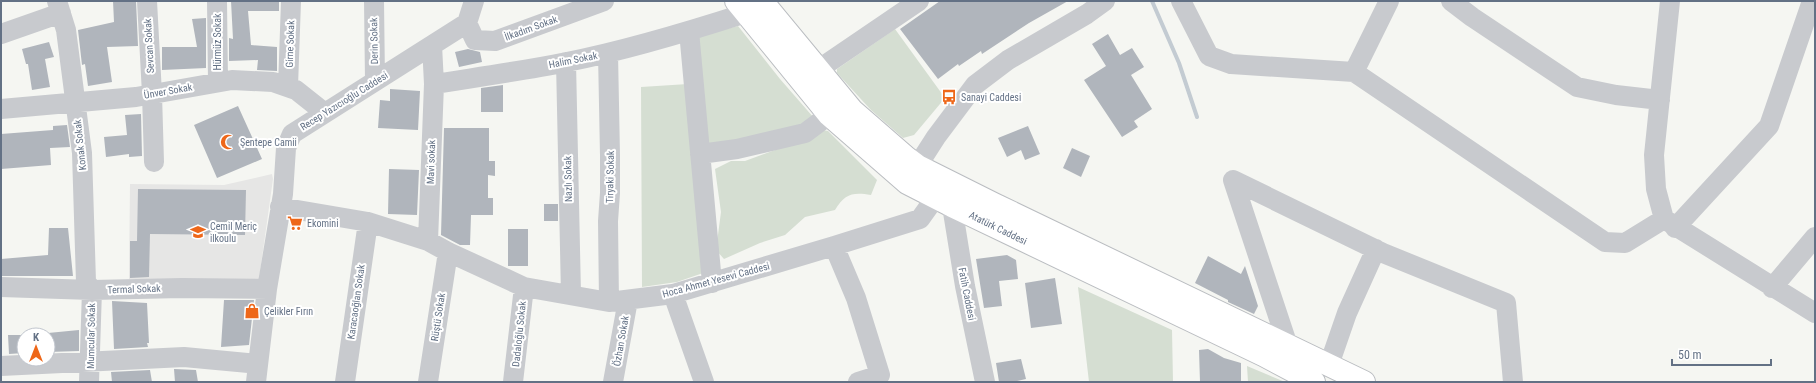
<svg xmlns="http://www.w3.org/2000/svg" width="1816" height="383" font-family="'Roboto Condensed',sans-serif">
<rect width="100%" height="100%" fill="#f5f6f2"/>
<path fill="#e6e6e5" d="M272,174L273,179L259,279H129L130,184L224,185Z"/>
<path fill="#d5ded2" d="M738,26L780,79L814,118L804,128L714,148L707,142L695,37Z
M895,29L945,98L914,135L903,138L871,110L837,73V69Z
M688,84L706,272L677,282L642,287L641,87Z
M822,130L828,131L877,180L871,195C852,192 845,194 835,210L805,217L785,235L760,243L724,259L716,250L721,212L715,169L731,161H745L786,146Z
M1078,287L1172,330L1173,382H1089Z
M1247,366L1285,382H1248Z"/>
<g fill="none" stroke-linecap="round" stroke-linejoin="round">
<path stroke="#c3cbd2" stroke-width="4" d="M1152,1L1179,63L1197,117"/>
</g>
<path fill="#b0b5bc" d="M113,1H136L138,46L107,47L112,82L88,86L85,64L82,65L78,30L114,22Z
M231,1H279V11H248L251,45L277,47V71L257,70L258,60L229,61V38L233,39Z
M940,1H1068L1029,23L982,54L981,51L959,66L958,64L938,79L900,29Z
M206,18V68L162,70V47H197L192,19Z
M1108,34L1120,55L1132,48L1144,67L1131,75L1152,109L1134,121L1138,127L1122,137L1084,80L1106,66L1092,44Z
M49,42L54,57L45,59L50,87L32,90L28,64H26L22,49Z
M468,49L480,52L482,62L459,67L455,52Z
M503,85V112H481V88Z
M390,89L420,91L418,130L378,128L380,100L390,101Z
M238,106L262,159L217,178L194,125Z
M141,114L142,156L129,157V154L106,157L104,137L127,135L125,115Z
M67,125L70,147L50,148L51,165L1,169V134L53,130V126Z
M1028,126L1040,154L1025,160L1021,150L1007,157L998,138Z
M444,128H489V161H495V176L488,175V198H493V215H471L470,245H460L441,235Z
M1072,148L1090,156L1081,177L1063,168Z
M389,169L419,170L417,215L388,214Z
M138,189L246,190L245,235L150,234L149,277L130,278V241H137Z
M544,204H558V221H544Z
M49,228H68L73,276H1V259L48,255Z
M508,229H528V266H508Z
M1007,255L1016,260L1018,279L999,281L1002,306L984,308L976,259Z
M1208,256L1241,274L1245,266L1258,306L1254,314L1228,302V300L1195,283Z
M1055,278L1062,324L1031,328L1025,283Z
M224,300H254L249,345L221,347Z
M112,301L147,303L149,343H147L148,347L114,349Z
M79,330V351L48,352V333Z
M8,335H24V353L9,354Z
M1208,349L1224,358L1241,363V382H1200L1199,350Z
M1021,359L1026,379L1013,382H999L996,363Z
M174,369L196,370L198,382H175Z
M150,370L152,382H112L111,372Z"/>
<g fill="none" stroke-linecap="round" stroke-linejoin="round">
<g stroke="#babdc1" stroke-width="24">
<path id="major" d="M736,1L829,115L907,183L952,206L1263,355L1314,382
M762,1L852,110L906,157L918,166L994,204L1364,382"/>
</g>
<path stroke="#c8cace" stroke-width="20" d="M57,1L66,30L82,153L86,282L92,290L89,382
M147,1L152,94L154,162
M217,1L218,82
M374,1L375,81
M1181,1L1209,56L1231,64L1354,72L1605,242L1625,243L1664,219
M1451,1L1472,17L1577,87L1616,95L1660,100
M1670,1L1654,155L1656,189L1664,219L1815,313
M467,23L475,40L495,41L604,1
M689,31L712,283
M1,34L61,13
M432,45L434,84C478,77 523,71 567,62C628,50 687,32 746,13
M608,53L610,156V193L608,221L609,302
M566,62L571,295
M819,69L919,1
M1354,72L1389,1
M288,87L291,1
M1,109L136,97L232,80L273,82L296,90L325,113
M700,154L737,149L805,133L829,115
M909,179L936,137L975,85L1008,60L1087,14L1105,1
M952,206L965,286L985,382
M280,207L368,222L428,241L448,252L524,287L609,302L673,294L834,246L920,219L935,198
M1675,228L1769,126L1812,1
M428,241L434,84
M834,246L856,298L880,375L858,382
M1,287L92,290L182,288L267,289
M1772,288L1815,237
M673,294L704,382
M1288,346L1233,180L1383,253L1506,303L1513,382
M1329,365L1347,313L1376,249
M1,366L184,357L258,364
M256,382L267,289L283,194L286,148L292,134L467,23L474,1
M345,382L368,222
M428,382L448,252
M513,382L524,287
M613,382L628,300"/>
<use href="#major" stroke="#fff" stroke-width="22"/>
</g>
<defs>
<g id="bus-bare" transform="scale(1.2)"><path d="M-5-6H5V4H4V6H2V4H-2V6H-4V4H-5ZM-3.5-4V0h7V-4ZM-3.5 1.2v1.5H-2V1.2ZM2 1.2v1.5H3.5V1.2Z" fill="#ee6719" stroke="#fff" stroke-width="2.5" paint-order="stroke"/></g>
<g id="mosque-bare" transform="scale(1.2)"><path d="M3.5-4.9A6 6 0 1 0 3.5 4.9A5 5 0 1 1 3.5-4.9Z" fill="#ee6719" stroke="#fff" stroke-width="2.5" paint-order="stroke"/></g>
<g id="supermarket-bare" transform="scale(1.2)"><path d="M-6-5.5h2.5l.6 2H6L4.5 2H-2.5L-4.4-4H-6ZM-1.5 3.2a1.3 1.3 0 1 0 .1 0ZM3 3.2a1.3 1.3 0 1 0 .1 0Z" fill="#ee6719" stroke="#fff" stroke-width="2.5" paint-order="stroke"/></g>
<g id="school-bare" transform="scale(1.2)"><path d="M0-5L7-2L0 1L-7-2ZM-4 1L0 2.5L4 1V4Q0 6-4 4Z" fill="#ee6719" stroke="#fff" stroke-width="2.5" paint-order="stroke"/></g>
<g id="shop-bare" transform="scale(1.2)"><path d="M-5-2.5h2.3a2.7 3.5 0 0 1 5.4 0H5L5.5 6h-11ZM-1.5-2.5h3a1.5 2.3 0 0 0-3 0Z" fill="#ee6719" stroke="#fff" stroke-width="2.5" paint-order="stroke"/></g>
</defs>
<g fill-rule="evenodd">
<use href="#bus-bare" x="949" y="97"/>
<use href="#mosque-bare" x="228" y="142"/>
<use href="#supermarket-bare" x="295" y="223"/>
<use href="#school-bare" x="198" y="232"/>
<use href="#shop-bare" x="252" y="311"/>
</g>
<g text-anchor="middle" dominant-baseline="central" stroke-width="4" stroke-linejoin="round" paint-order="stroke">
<g font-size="10" fill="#637185" stroke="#fff">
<text transform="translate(531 28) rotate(-20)">İlkadım Sokak</text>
<text transform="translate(374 41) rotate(-91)">Derin Sokak</text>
<text transform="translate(217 42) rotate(-90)">Hürmüz Sokak</text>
<text transform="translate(290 44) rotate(-88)">Girne Sokak</text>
<text transform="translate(149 46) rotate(-93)">Sevcan Sokak</text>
<text transform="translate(573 60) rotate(-11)">Halim Sokak</text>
<text transform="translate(168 91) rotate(-10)">Ünver Sokak</text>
<text transform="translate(344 101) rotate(-32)">Recep Yazıcıoğlu Caddesi</text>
<text transform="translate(80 145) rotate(-96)">Konak Sokak</text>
<text transform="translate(431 162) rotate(-88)">Mavi sokak</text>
<text transform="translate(610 177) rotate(-89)">Tiryaki Sokak</text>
<text transform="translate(568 179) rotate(-91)">Nazlı Sokak</text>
<text transform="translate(998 228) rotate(26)">Atatürk Caddesi</text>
<text transform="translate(716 280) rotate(-15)">Hoca Ahmet Yesevi Caddesi</text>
<text transform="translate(134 289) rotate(-2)">Termal Sokak</text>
<text transform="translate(967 294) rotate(79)">Fatih Caddesi</text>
<text transform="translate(356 302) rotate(-82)">Karacaoğlan Sokak</text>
<text transform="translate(438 317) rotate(-81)">Rüştü Sokak</text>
<text transform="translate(519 334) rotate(-84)">Dadaloğlu Sokak</text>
<text transform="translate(91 336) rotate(-89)">Mumcular Sokak</text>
<text transform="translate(621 341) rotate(-80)">Özhan Sokak</text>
</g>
<g font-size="10" fill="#637185" stroke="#fff" text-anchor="start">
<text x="961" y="97">Sanayi Caddesi</text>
<text x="240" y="142">Şentepe Camii</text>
<text x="307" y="223">Ekomini</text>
<text x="210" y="226">Cemil Meriç<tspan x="210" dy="12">ilkoulu</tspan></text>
<text x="264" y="311">Çelikler Fırın</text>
</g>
</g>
<rect width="1816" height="383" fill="none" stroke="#637185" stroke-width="4"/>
<g transform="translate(36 347)"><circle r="19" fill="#ffffff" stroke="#c1c6ce"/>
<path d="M0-3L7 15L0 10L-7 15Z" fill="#ee6719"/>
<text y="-6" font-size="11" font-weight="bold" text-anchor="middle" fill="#637185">K</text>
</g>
<path d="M1672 359v6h99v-6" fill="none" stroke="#637185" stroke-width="2"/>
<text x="1678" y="359" font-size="12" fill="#637185" stroke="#ffffff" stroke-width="3" paint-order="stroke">50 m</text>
</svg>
